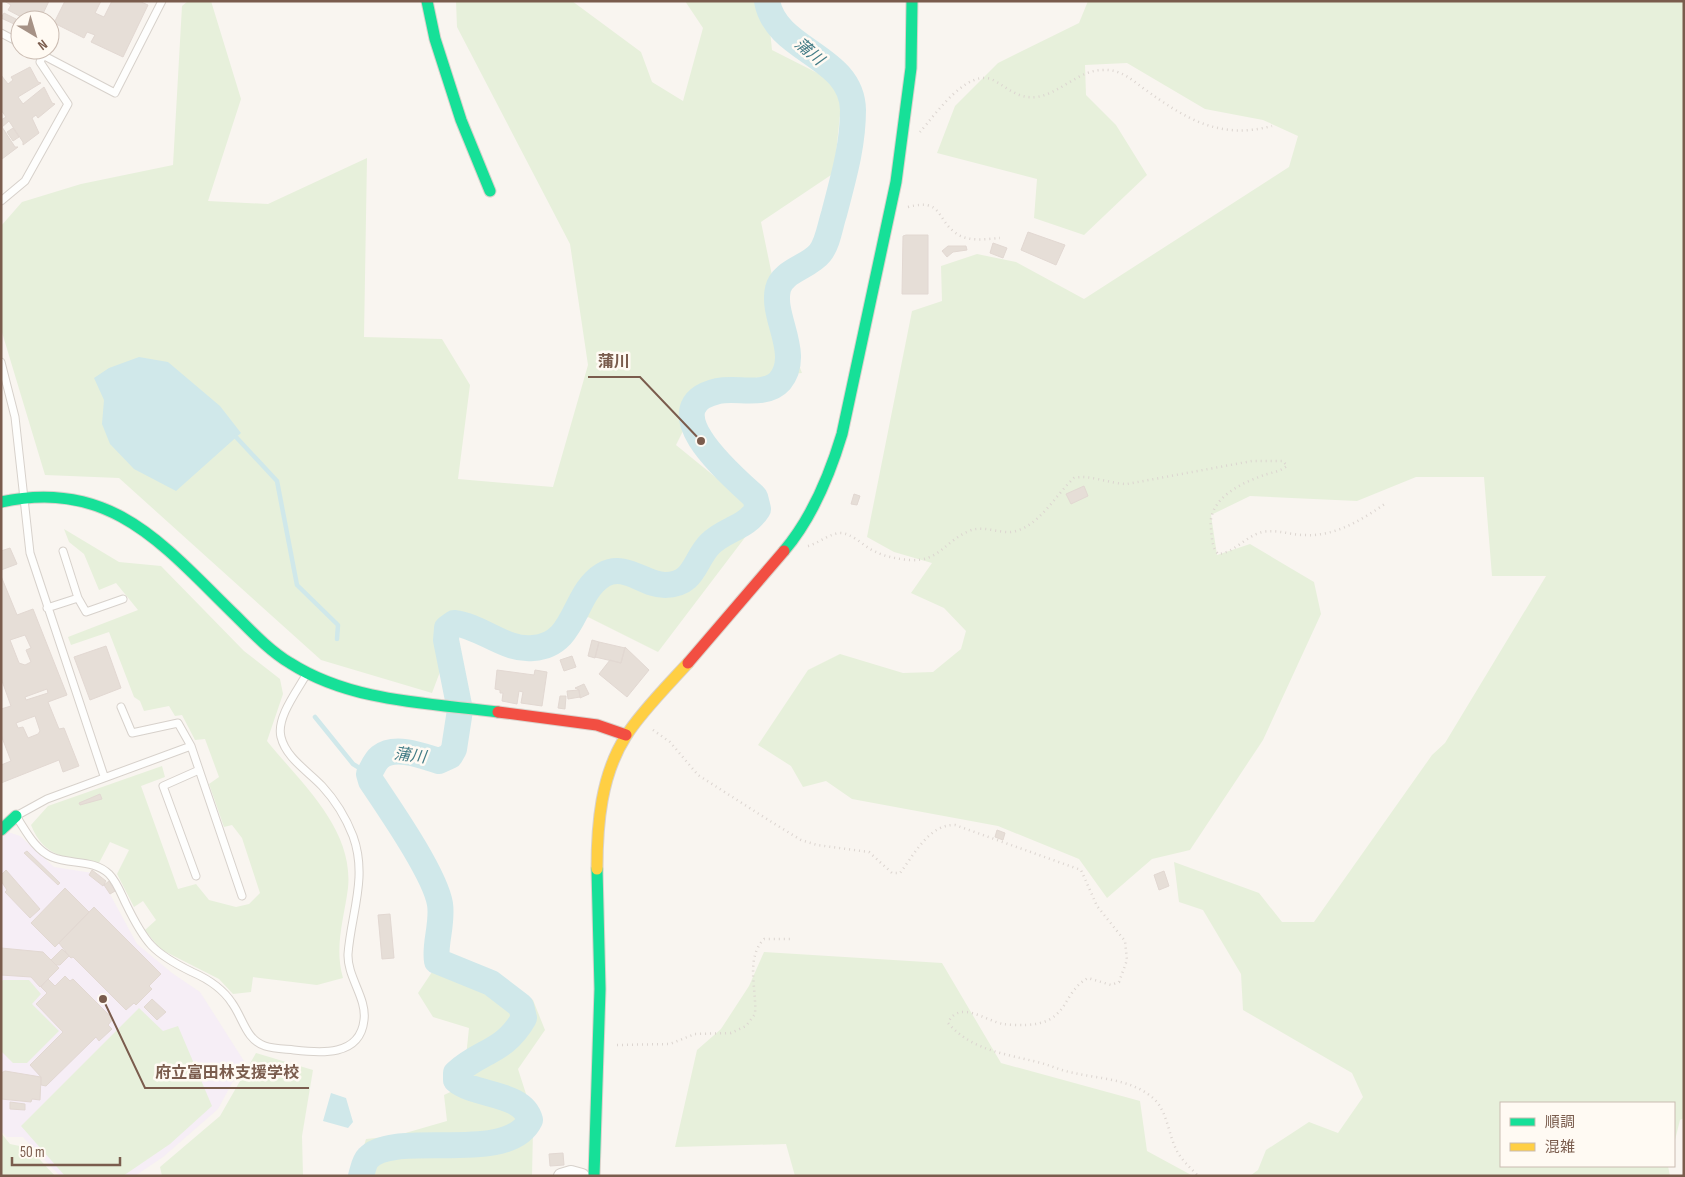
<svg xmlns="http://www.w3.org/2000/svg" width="1685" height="1177" font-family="'Sofia Sans Condensed','Noto Sans JP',sans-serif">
<rect width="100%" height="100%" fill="#f9f5f0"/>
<path fill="#f6eef6" d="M8,832L20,836L54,867L99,874L137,944L172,973L200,992L244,1061L218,1109L163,1157L135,1176H60L23,1137H7L1,1131V838Z"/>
<path fill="#e7f0db" d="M188,1H211L241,99L208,201L268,204L367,158L364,337L442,339L470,385L458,479L553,487L588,365L570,244L457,27L456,1H572L641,52L652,82L683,101L703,28L685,1H767L772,50L843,86L834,173L761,222L781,319L802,373L707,383L676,445L762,515L658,652L588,617L549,647L455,632L432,693L321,660L119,478L45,475L1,329V226L22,202L81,184L173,165L182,6Z
M1088,1H1684V1118L1680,1120L1674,1144V1103H1501V1166H1668L1670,1176H1250L1258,1170L1266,1150L1309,1122L1338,1133L1363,1097L1352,1073L1243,1010L1241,974L1203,910L1179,902L1174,862L1259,893L1282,922H1314L1432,755L1445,743L1546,576H1492L1484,477H1416L1357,501L1250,496L1211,515L1217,555L1250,544L1314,582L1321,614L1263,740L1190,850L1152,859L1107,898L1079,859L998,826L852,799L826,781L803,787L791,766L758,745L808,670L840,654L903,673L933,672L961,649L966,631L944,608L911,593L932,563L894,552L867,537L912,311L942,301L941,266L977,254L1016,262L1084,299L1289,167L1298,136L1263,120L1205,109L1127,63L1085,65L1086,95L1116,125L1147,175L1084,235L1034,218L1037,179L937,153L955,106L998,63L1079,23Z
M64,529L119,562L161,566L244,651L280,679L283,694L267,741C301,783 354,829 348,888C344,919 334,947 343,978L317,985L253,977L251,992L233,994L219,979L160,949L145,930L156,920L143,901L134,907L117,874L129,850L110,842L99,863C67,858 44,858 31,825L48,806L162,766L165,777L141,786L178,889L196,884L209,900L236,907L249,904L260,893L242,838L232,825L224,827L209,784L219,777L205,739L195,740L182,715L175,716L169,706L144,711L140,701L134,697L109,632L71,645L68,637L138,610L116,583L99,590L84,554L69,542Z
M764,952L942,963L1001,1063L1140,1101L1147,1151L1193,1176H795L786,1144L675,1147L697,1050L721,1029L749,986Z
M444,954L504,982L533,1000L545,1030L518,1069L527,1097L533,1130L532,1176H355L366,1139L395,1136L447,1121L444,1095L463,1086L469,1028L433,1017L418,993Z
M3,980H29L41,994L32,1004L59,1031L27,1063H13L1,1051V982Z
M139,1008L163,1031L178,1026L212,1106L170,1144L123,1176H65L21,1126Z
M256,1053L313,1070L302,1136L303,1176H162L160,1167L220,1116Z
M1,1133L10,1144L29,1148L55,1176H1Z"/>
<path fill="#d0e8ea" d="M139,357L168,362L220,406L241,433L176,491L134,469L110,444L102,424L104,400L94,378L109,368Z
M331,1093L346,1098L353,1122L348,1128L323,1121Z"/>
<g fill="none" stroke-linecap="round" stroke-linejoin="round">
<path stroke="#d0e8ea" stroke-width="4.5" d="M236,437L277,481L297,585L338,625L337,639
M315,717L353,764L369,774"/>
<path stroke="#d0e8ea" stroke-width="26" d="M361,1176C363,1170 364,1162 368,1158C394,1129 508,1166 530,1120C523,1092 474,1096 456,1080V1073C481,1050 504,1053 524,1018L521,1006L491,983L437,961C434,945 443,924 440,904C435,874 389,808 371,781L369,774C372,769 375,761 380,757C395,745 423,756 439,761L450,756L454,749L460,710L446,640L447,628L454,623C481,626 505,651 533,648C577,645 572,594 603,575C625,562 644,585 665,585C695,585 694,560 710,544C725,529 746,528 758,509L755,497C733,477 650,407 718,391C737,387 766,397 780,381C802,354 771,317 778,289C782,271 809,267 820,253C828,243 830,226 834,214C843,179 853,146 853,110C852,55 776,52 767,1"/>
</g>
<path fill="#e6ded7" stroke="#e2d8d2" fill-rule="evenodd" d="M4,1H49L40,20H27L8,10L11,5Z
M65,1H101L95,13L104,17L112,1H139L148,5L123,57L91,42L95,35L87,32L84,38L54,23Z
M4,13L16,19L14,24L1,18Z
M30,67L38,82L41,83L18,97L23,104L44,87L52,103L55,104L38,118L36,115L32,118L39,133L23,145V142L9,121L2,127L15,147H18L2,159L1,120L6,117L1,110V75L8,84L13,80L11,77Z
M13,128L19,137L13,141L7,132Z
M1028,232L1065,245L1056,265L1021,250Z
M906,235H928V294H902L903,236Z
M993,243L1007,248L1003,258L990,253Z
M948,246H966L967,250L953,252L947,257L942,251Z
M1084,486L1088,496L1071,504L1066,494Z
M854,494L860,496L857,505L851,504Z
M10,548L17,564L1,570V551Z
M1,576L17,615L33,609L67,695L48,702L59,729L64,728L79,766L63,772L59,760L1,783V765L11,761L1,735V709L11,706L1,678ZM25,635L31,648L26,650L31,662L25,665L19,663L10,640ZM47,689L48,693L26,700L25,697ZM35,716L40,731L38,734L28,738L23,727L18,728L16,723Z
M592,640L599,642L595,658L588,656Z
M599,642L625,648L621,663L595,657Z
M106,646L121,688L90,700L74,657Z
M625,647L649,670L627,697L599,674L610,660L621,663Z
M572,656L576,667L564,671L560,660Z
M497,670L534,675L535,670L547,672L542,706L521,703L523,692L519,691L517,704L502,701L503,693H500V690L495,689Z
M584,684L589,694L580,698L579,690L575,688Z
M579,690L580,697L568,699L567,691Z
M560,696H566L565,709L558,708Z
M100,794L102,799L80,805L79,803Z
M997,830L1005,833L1003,840L995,837Z
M27,851L60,883L58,885L24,853Z
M6,870L40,909L30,918L5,892L7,890L1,881V875Z
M92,870L106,881L103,886L89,875Z
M1164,871L1169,886L1159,890L1154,875Z
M109,881L115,891L110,894L104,885Z
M65,888L89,912L55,947L31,923Z
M94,907L161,974L149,986L152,989L136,1005L134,1003L126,1010L73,957L71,958L69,956L59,943Z
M390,914L394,958L382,959L378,915Z
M1,948L43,952L59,968L40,987L31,977L1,975Z
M62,949L69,956L60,965H56L51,960Z
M65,976L70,981L73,979L113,1019L108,1025L112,1029L99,1041L96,1037L46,1086L41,1085V1077L30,1065L63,1032L36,1004L47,993L41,987L48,979L55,986Z
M152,999L166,1012L157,1020L144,1007Z
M5,1071L41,1077L40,1100L32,1099L31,1102L1,1099V1073Z
M10,1102L25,1104V1110L10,1109Z
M563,1153L564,1165L550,1166L549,1154Z"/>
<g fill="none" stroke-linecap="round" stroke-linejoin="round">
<g stroke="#d7d1cb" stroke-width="9">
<path id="lane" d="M1,33L20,43
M33,50L115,93L162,1
M1,201L25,181L68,104L40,62L43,55
M1,362L15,417L30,553L104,776
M63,551L78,598L86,612L123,599
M47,608L78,598
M121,707L132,733L178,723L191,746
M196,876L163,786L199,770
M242,896L191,746L47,799L16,816C26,831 35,850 52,857C71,865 93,859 109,874C117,882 121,894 126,904C145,943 153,953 192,972C208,979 223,989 232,1003C243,1018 246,1040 265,1046C274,1049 285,1049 294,1050C320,1053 360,1057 364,1020C367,998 347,977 348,954C351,914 368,877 353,836C346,818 335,800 322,786C308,771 286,758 281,737C276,718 297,691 306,675"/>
</g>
<g stroke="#d7d1cb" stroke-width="16">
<path id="street" d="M561,1176L571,1173L582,1176"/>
</g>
<g stroke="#d9d2cb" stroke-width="13">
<path id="fast" d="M427,1L435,39L461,120L490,191
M1,502C112,478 164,546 236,616C253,633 270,651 290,663C351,702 428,703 498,712
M784,551C812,518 830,474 842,434L896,182L911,68L912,1
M1,830L16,816
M594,1176L600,989L597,869"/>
</g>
<g stroke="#d9d2cb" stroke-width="13">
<path id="slow" d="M597,869C597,824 601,775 626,736C640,713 669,684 688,663"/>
</g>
<g stroke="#d9d2cb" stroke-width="13">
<path id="jam" d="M688,663L784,551
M498,712L597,725L626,735"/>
</g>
<path stroke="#dcd5d0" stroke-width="2.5" stroke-dasharray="1 4" stroke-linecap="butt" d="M920,132C935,115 969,65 995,81C1009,89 1019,99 1036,97C1060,94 1078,70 1103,70C1120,69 1131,79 1143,88C1186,119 1219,140 1272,126
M908,207C944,198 935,219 957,234C969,242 986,239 1000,238
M808,546C819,543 827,535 839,533C852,532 865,548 876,552C886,557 898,559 910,560C939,562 945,541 969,531C982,525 998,533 1011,532C1039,528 1055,495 1074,478C1089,474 1110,484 1127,484L1252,461H1283L1287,466C1278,473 1270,472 1259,477C1237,485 1207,501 1211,529C1212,538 1212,547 1218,554C1234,553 1246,536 1262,532C1277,529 1290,535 1304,535C1334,537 1362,520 1386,503
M653,730L670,742L698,775L770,821L801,840L817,845L869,852L892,873H900C914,855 929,824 955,825L1081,870L1097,906L1125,941L1127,960L1119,982L1111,985L1088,978C1061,993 1070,1023 1026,1025C1019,1025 1010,1025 1003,1024C986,1021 959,999 948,1023C972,1051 1007,1054 1041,1063C1052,1066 1062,1071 1074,1073C1100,1079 1131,1079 1153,1098C1167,1110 1168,1133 1176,1149C1181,1160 1190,1167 1198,1176
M617,1045L670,1044L695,1034L731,1033L746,1026L755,1014C757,989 745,959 764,939H793"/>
<use href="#lane" stroke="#fefefd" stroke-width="7"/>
<use href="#street" stroke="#fefefd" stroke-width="14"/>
<use href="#fast" stroke="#16e098" stroke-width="11"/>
<use href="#slow" stroke="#ffcf43" stroke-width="11"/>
<use href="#jam" stroke="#f24e42" stroke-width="11"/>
</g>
<g text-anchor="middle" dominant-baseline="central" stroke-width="5" stroke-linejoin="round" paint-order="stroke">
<g font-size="16" font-style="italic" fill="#437c86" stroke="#fffaf3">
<text transform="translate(809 52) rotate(40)">蒲川</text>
<text transform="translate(410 756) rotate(7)">蒲川</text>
</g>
</g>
<path fill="none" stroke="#7a5c4d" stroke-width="2" d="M701 441L640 377H588M103 999L145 1088H309"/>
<g fill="#7a5c4d" stroke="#fffaf3" stroke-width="2">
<circle cx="701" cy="441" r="5"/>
<circle cx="103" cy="999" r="5"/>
</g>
<g font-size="16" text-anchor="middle" font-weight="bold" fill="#7a5c4d" stroke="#fffaf3" stroke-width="5" stroke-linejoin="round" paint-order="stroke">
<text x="614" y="367">蒲川</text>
<text x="227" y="1078">府立富田林支援学校</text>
</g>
<rect width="1685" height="1177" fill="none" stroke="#7a5c4d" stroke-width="5"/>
<rect x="1500" y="1102" width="175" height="65" fill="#fffaf3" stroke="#cabbb1"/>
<rect x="1510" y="1118" width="25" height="8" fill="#16e098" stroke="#cabbb1"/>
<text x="1545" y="1127" font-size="15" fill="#7a5c4d">順調</text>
<rect x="1510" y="1143" width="25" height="8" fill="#ffcf43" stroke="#cabbb1"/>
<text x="1545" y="1152" font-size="15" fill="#7a5c4d">混雑</text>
<g transform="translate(35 35) rotate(142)"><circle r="24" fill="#fffaf3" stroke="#cabbb1"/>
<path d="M0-4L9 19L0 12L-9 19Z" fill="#a69286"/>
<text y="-8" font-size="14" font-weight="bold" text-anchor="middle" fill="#7a5c4d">N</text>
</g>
<path d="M12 1157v8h108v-8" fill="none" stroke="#7a5c4d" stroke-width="2.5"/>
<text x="20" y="1157" font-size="15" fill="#7a5c4d" stroke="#fffaf3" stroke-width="4" paint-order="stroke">50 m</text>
</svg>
